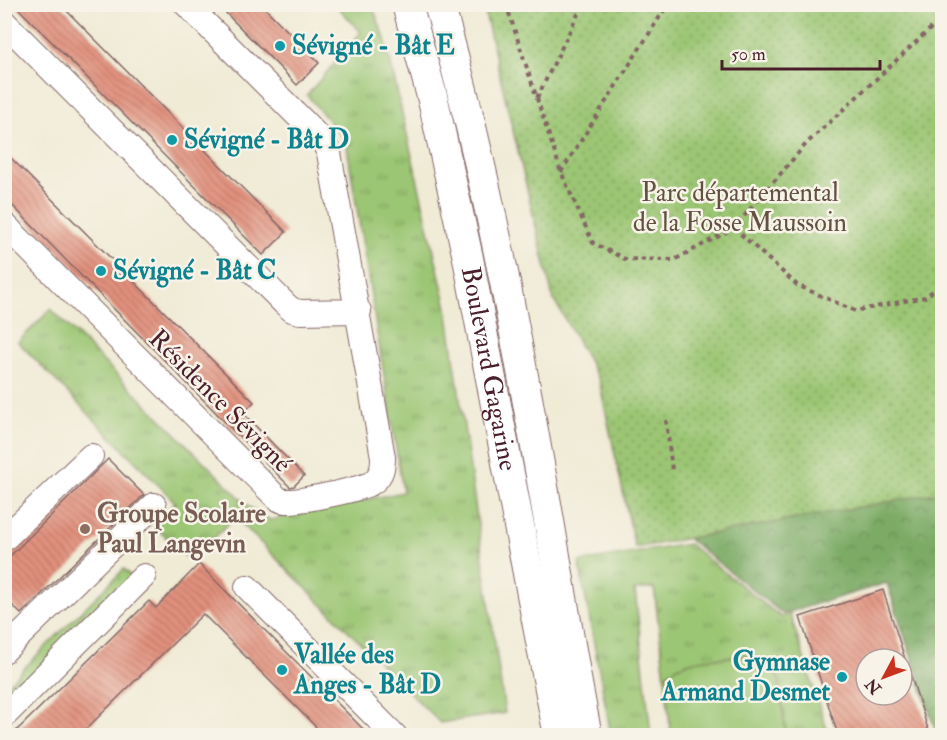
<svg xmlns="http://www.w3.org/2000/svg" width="947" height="740" font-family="'IM FELL Double Pica',serif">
<defs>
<pattern id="grass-tufts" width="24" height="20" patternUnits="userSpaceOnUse" patternTransform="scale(1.5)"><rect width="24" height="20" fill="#9bc673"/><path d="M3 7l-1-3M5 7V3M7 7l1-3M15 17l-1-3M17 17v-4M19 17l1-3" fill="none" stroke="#80a05f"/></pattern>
<pattern id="forest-crowns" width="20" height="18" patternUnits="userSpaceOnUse" patternTransform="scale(1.5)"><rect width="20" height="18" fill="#7cab65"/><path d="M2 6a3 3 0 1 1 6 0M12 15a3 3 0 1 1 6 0" fill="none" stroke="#688b53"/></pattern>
<pattern id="park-dots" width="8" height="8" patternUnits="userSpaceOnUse" patternTransform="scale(1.5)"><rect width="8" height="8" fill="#9bc673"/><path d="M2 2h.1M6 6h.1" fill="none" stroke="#80a05f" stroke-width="1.8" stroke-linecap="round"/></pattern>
<pattern id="building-back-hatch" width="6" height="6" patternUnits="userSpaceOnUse" patternTransform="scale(1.5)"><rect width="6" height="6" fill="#e2917d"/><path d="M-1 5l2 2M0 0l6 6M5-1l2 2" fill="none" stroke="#b97667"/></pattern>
</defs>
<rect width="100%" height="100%" fill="#f7f3e8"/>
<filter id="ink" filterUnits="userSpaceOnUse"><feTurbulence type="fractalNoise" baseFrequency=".0167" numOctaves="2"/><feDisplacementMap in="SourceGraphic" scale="12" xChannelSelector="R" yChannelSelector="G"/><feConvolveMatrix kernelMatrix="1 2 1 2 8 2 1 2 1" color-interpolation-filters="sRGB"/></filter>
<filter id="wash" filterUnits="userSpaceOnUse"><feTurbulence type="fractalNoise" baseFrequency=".008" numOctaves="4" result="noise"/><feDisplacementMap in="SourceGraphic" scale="24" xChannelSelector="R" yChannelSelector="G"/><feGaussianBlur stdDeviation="1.35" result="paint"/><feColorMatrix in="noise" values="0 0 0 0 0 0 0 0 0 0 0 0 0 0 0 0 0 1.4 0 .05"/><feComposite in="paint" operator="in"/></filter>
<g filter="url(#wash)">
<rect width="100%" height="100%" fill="#f0ebd5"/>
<path fill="url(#grass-tufts)" stroke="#72724f" stroke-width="1.5" d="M336,5H372L385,39L447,308L505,713L440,723L235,517L191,561L154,526L175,502L18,342L51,309L249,507L270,520L403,492L346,141L307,95L361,32Z
M689,544L781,617L790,614L828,733L822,735H786L779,681L776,673L670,671L665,677L654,588L635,590L651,735H611L579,562Z
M124,569L132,577L16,692L5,690V687Z"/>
<path fill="url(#forest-crowns)" stroke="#636548" stroke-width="1.5" d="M942,461V735H937L887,583L783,614L662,518Z"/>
<path fill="url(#park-dots)" stroke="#72724f" stroke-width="1.5" d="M483,5H942V492L635,548L599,380L553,298Z"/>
<path fill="#9bc673" stroke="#72724f" stroke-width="1.5" d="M747,656C763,659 773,665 779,681L786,735H671L665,677C683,655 721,659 747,656Z"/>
<g id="blocks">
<path fill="url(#building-back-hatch)" d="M14,4H60L286,232L263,255Z
M217,4H261L319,63L297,85Z
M4,151L254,402L243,413L304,476L294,486L290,487L229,426L4,197Z
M108,459L144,495L21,614L4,597V562Z
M199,564L369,735H324L203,614L80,735H12L149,601L156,608Z
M883,590L905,659H866V695H902V661H906L930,735H838L800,617Z"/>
</g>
</g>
<g filter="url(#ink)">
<use href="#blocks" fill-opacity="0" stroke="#846666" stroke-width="1.5"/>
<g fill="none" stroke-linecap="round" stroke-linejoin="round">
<g stroke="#846666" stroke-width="26">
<path id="minor" d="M4,22L285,304L292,310L300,312L359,311
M4,224L277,498C281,500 281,501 285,501C298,502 365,489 373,482C382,475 383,467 383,457L329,153L324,143L306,124L186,4
M4,539L91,456
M247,587L395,736
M4,651L154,505
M4,716L144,576"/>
</g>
<g stroke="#846666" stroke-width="32">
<g id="major">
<path id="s1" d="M407,4L433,100L468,258L559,736"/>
<path d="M439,4C485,166 516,333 545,498C559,577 571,657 587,736"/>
</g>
</g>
<path stroke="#846666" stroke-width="4" stroke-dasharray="4.5 4.5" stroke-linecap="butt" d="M506,4L561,172L593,243L625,259L674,260L734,228L806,144L942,18
M537,98L583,4
M561,172L668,4
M734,228L797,285L855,311L925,297L942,284
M666,420L672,470"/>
<use href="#minor" stroke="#fff" stroke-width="24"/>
<use href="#major" stroke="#fff" stroke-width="30"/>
</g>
</g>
<g fill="#0f9aa8" stroke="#f7f3e8" stroke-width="2">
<circle cx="280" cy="46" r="6"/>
<circle cx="172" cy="140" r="6"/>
<circle cx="101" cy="271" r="6"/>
<circle cx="282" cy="670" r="6"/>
<circle cx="842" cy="677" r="6"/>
</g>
<circle fill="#8d6e63" stroke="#f7f3e8" stroke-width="2" cx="85" cy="529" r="6"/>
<g text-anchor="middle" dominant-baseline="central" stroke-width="5" stroke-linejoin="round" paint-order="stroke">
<g font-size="26" font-weight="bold" fill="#0d838f" stroke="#f7f3e8" text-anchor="start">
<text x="292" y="46">Sévigné - Bât E</text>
<text x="184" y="140">Sévigné - Bât D</text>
<text x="113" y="271">Sévigné - Bât C</text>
<text x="294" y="655">Vallée des<tspan x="294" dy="30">Anges - Bât D</tspan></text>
<text x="830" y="662" text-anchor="end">Gymnase<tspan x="830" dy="30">Armand Desmet</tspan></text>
</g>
<g font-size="26" fill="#625141" stroke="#f7f3e8">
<text x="740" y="193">Parc départemental<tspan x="740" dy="30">de la Fosse Maussoin</tspan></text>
</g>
<g font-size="26" fill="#4a1f2b" stroke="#f7f3e8">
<text stroke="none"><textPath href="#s1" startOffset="374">Boulevard Gagarine</textPath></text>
<text transform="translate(220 401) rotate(45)">Résidence Sévigné</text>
</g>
<g font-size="26" font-weight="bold" fill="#785e54" stroke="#f7f3e8" text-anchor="start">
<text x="97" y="514">Groupe Scolaire<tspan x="97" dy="30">Paul Langevin</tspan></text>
</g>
</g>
<rect width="947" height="740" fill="none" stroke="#f7f3e8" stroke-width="24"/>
<g transform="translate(884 677) rotate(229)"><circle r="28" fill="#f7f3e8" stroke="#b29e9c" stroke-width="1.5"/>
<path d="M0-4.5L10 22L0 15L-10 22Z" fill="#c8321e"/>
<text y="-9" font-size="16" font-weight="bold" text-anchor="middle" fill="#4a1f2b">N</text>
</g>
<path d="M722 60v9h158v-9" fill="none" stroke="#4a1f2b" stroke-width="3"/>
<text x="731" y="60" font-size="18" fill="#4a1f2b" stroke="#f7f3e8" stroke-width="4.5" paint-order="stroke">50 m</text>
</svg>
